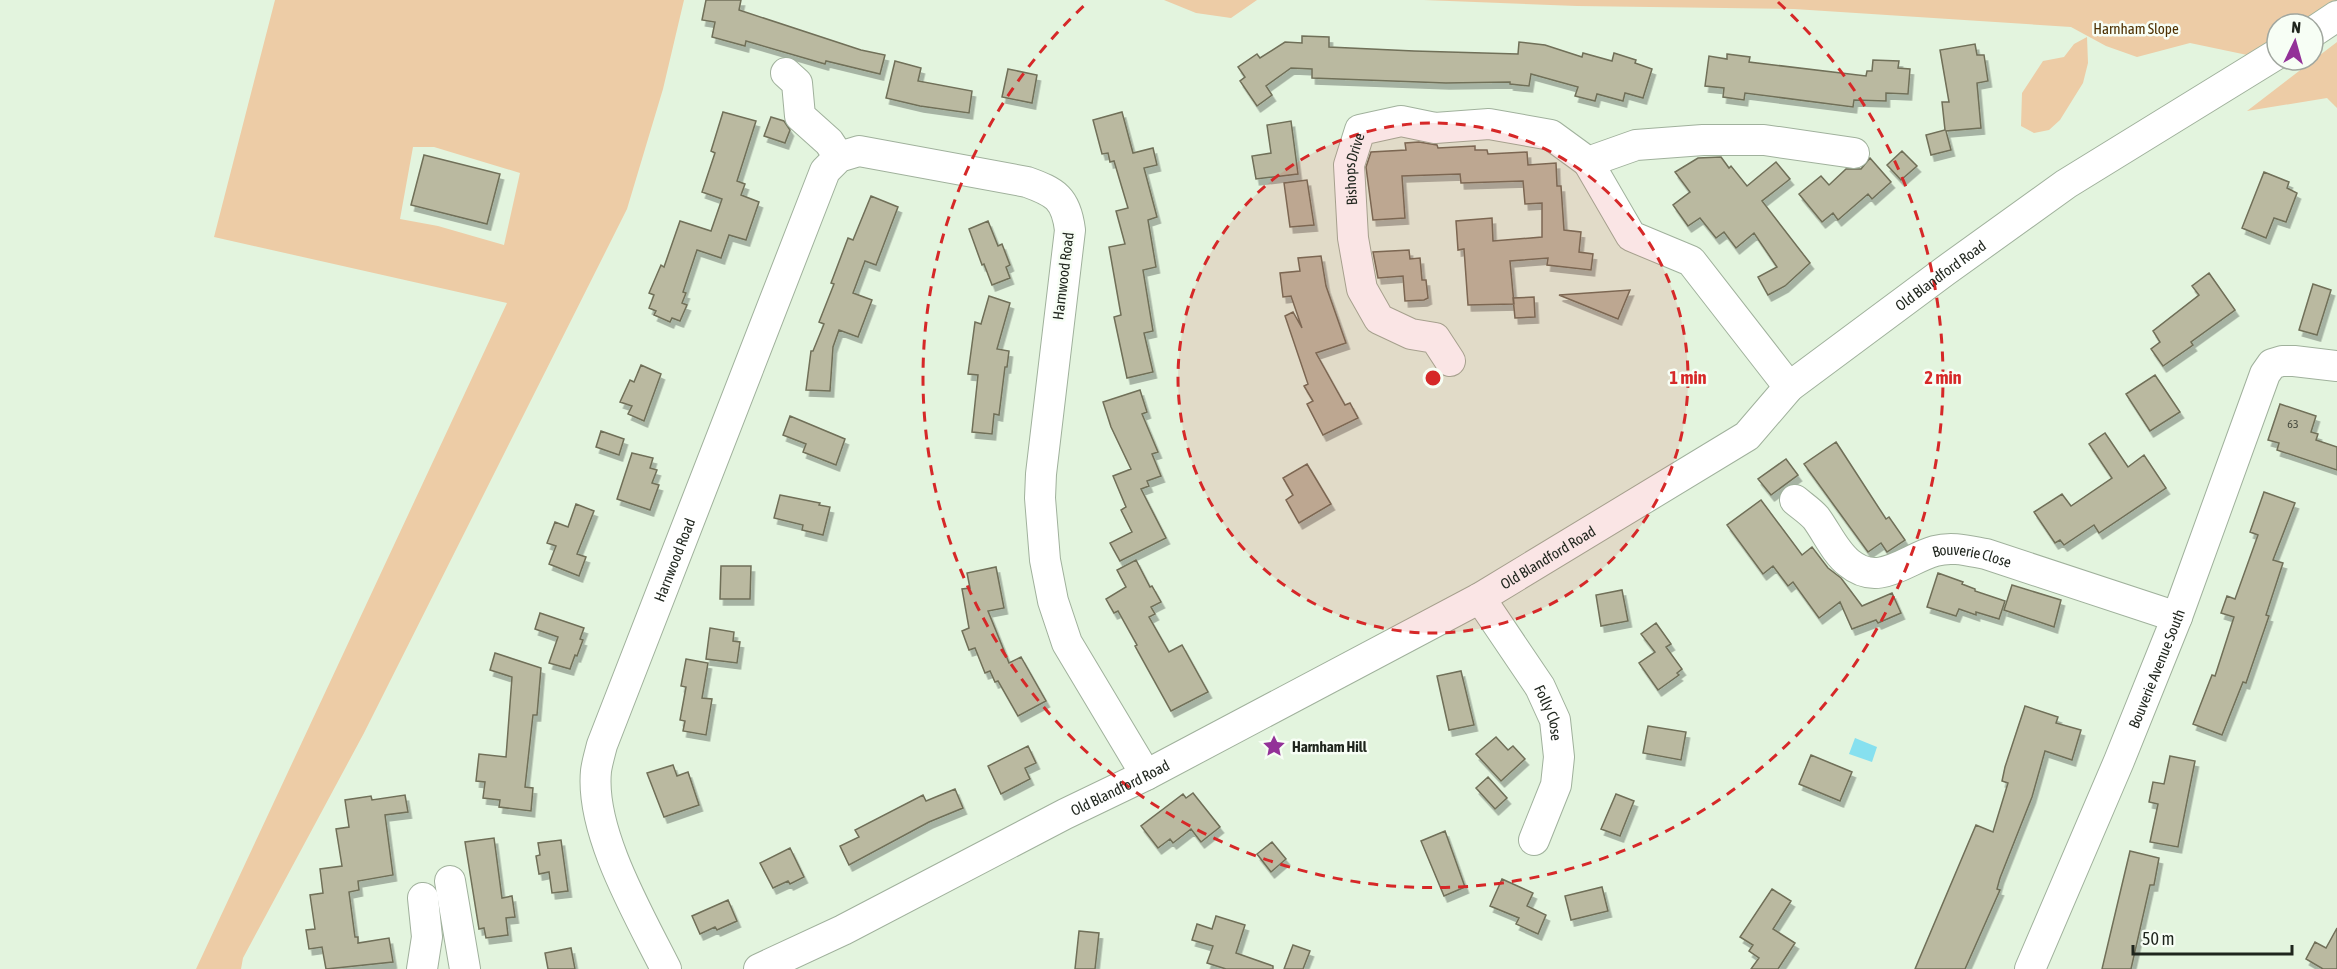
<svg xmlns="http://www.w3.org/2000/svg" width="2337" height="969" font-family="'Asap Condensed',sans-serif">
<defs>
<filter id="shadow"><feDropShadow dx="3.5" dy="6" stdDeviation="0" flood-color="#0004"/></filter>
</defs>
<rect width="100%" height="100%" fill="#e3f4de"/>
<path fill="#edcca6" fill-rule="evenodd" d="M275,0H684L663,89L627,209L364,733L243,958L241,969H196L507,303L214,237ZM413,147H434L520,173L504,245L438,226L400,219Z
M1164,0H1257L1231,18L1196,13Z
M1424,0H2337V7L2307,24H2277V41L2252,56L2190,43L2137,57L2106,46L2071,27L1794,9L1577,6Z
M2087,37L2088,63L2083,83L2060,120L2049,130L2034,133L2021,126L2022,93L2043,61L2064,57L2074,44Z
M2337,42V108L2327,98L2247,111Z"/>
<path fill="#86e0ef" d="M1855,738L1877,747L1872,762L1849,754Z"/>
<path fill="#bab9a0" stroke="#706f58" stroke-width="1.5" filter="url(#shadow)" d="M706,0H741L739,10L861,50L885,55L880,74L826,61L825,64L746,41L745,46L712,37L715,22L702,20Z
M1302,36L1329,37V47L1414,51L1518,54L1519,42L1545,45L1582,57L1583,53L1612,61L1614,53L1636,60L1635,63L1652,69L1643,98L1625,93L1623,101L1597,94L1595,101L1575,96L1578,87L1531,74L1529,86L1510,84V82L1446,83L1312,78V69L1291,68L1266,86L1272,95L1257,106L1240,81L1245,77L1238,67L1257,54L1260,58L1285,42L1302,43Z
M1975,44L1977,55H1984L1988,81L1977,83L1981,128L1946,131L1951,150L1931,155L1926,135L1945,130L1942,102H1949L1940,50Z
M1727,54L1750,57L1749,62L1866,76L1867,71H1872L1873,60L1899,61L1898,68L1910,69L1908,94L1886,93V101L1854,100L1853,107L1745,93L1744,100L1723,97L1724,88L1705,86L1709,56L1727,59Z
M895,61L921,68L918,81L972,91L969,113L920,106L886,98Z
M1008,69L1037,75L1032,103L1002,97Z
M723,112L756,121L737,181L745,184L741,195L759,202L746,240L729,235L721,258L697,250L683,292L686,293L682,303L687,305L680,321L672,318L670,322L654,315L656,311L649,308L654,295L649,293L661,265L664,267L680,221L711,231L722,199L702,192L715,153L711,151Z
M1122,112L1133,153L1153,148L1157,165L1144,168L1157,217L1148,220L1156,267L1143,270L1153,331L1144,333L1153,372L1127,378L1114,317L1121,315L1109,247L1125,244L1116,211L1128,208L1114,161L1110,162L1108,153L1102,154L1093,120Z
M771,117L784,121L790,130L785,143L764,136Z
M1291,121L1298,174L1256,179L1252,156L1271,153L1267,125Z
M1419,142L1437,145L1438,148L1475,146V150H1487L1488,154L1527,152L1528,165L1556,163L1557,186H1561L1564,230L1581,232L1579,252L1593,254L1591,270L1547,265L1548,258L1510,261L1514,304L1468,305L1464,249L1458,250L1456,221L1492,218L1493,241L1542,237V203L1525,204L1523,181L1461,183L1460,174L1402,176L1405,218L1373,220L1366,167L1371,152L1406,150L1405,143Z
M1902,151L1917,166L1901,180L1887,165Z
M424,155L500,174L487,224L411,205Z
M1721,157L1729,168L1731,166L1747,186L1776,162L1790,179L1762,201L1810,263L1785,286L1768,295L1758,277L1777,267L1754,233L1736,248L1724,232L1716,238L1700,218L1688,226L1673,205L1690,192L1675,172L1698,158Z
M1870,158L1891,182L1872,199L1868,194L1838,220L1833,213L1822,222L1799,194L1821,176L1829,185L1846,169H1861Z
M2264,172L2289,182L2287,188L2297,193L2286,222L2274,218L2266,238L2242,228Z
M1307,180L1314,225L1290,227L1284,183Z
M871,196L898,207L876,265L865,261L853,293L872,300L858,337L839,330L833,347L830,391L806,390L811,351H813L824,324L819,322L834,284L831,283L848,238L853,240Z
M988,221L998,246L1002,244L1010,265L1006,267L1010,278L992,285L984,264L982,265L969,229Z
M1409,250L1410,259L1420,258L1422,280H1426L1428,298L1424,300L1405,301L1403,276L1378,278L1373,252Z
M1321,256L1326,286L1346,343L1316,353L1345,405L1350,403L1358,418L1323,435L1307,404L1313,401L1304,386L1308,384L1285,316L1293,312L1302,328L1291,296L1283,297L1280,273L1300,271L1298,258Z
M2209,273L2235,310L2191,342L2193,345L2163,366L2151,349L2160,342L2153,331L2199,295L2192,286Z
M2313,284L2331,290L2317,335L2299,330Z
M1630,290L1618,319L1559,295Z
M989,296L1010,303L997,349L1009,351L1007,367H1005L999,415L994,414L992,434L972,432L978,375L968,374L975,322L981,324Z
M1534,297L1535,317L1515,318L1513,298Z
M641,365L661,374L644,421L628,414L632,406L620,402L630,380L634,382Z
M2155,375L2180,412L2150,431L2126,394Z
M1140,390L1147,412L1142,414L1158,452L1152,454L1161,476L1147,481L1149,486L1141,489L1166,538L1120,561L1110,543L1132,532L1121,510L1126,507L1113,476L1131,469L1111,427L1103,402Z
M2280,404L2316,416L2311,432L2318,434L2316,440L2337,447V470L2277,450L2279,443L2268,440Z
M790,416L845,439L836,465L803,452L806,444L783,435Z
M601,431L624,439L619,455L596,447Z
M2105,433L2128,467L2144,455L2166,488L2099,533L2094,525L2064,545L2060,540L2055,543L2034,512L2062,494L2071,506L2112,478L2089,444Z
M1836,442L1886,519L1889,517L1905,540L1887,552L1881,543L1868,552L1804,464Z
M632,453L653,458L650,468L657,470L652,483L659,485L650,510L617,499Z
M1786,459L1798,475L1771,495L1758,479Z
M1307,464L1331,504L1299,523L1286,500L1293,495L1283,478Z
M2264,492L2295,503L2273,560L2283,563L2266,615L2269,616L2246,683L2243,682L2222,735L2193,724L2212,675L2215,676L2234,617L2221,613L2227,596L2235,599L2258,535L2250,532Z
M780,495L820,503L819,505L830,507L823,535L802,530L803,525L774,518Z
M1761,500L1802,555L1812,547L1828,568L1841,578L1862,606L1892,593L1901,613L1878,623L1876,620L1852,629L1840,602L1819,618L1793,582L1788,586L1773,566L1763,574L1727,525Z
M576,504L594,511L577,554L586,557L579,576L549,564L556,546L547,543L555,522L568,527Z
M1136,560L1150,587L1152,586L1161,602L1151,607L1155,614L1149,617L1169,652L1182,645L1208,692L1171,711L1135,646L1137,645L1118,611L1114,613L1106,599L1126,587L1117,570Z
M721,566H751L750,599H720Z
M996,567L1004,608L988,611L1009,663L1021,657L1046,701L1018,716L998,681L995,682L990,671L985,673L975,648L969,650L962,631L969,628L962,589L970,588L967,573Z
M1938,573L1963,582L1962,584L1975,589V591L2005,601L1999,619L1976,612V615L1959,609L1956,616L1927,607Z
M2012,585L2061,600L2054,627L2004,610Z
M1622,590L1628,621L1601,626L1596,595Z
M540,613L584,628L580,639L583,640L577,656L575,655L570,669L549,663L558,637L535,629Z
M1656,623L1671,644L1666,647L1682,669L1677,673L1679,675L1658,690L1639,663L1655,652L1641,634Z
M710,628L734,632L733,641L740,642L737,663L706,659Z
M495,653L541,668L537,715H533L525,787L533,788L531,811L499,807L500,800L483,798L485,782L476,781L479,754L506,757L512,677L490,670Z
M686,659L708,663L702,698L712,699L706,735L683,731L685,721L680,720L686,687L681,686Z
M1461,671L1474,725L1449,730L1437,676Z
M2025,706L2058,717L2056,723L2081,730L2072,760L2045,751L2032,797L2000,878L1997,889L2000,890L1965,969H1915L1976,825L1993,832L2008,783L2002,781L2005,767Z
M1648,726L1686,732L1681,760L1643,753Z
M1496,737L1508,750L1513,746L1525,759L1501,781L1476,754Z
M1028,746L1036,763L1025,768L1030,779L1001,794L988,766Z
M1811,755L1852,772L1840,801L1799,784Z
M2170,756L2195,761L2178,847L2150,842L2158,804L2149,802L2153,782L2164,784Z
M673,765L677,776L688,772L699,805L664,817L647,773Z
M1488,777L1507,798L1495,809L1476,788Z
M955,789L963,808L929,822L849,865L840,846L859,837L855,830L923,795L926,801Z
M1193,793L1220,827L1201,842L1191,829L1173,843L1170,839L1158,848L1141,826L1183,794L1186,798Z
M1616,794L1634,801L1620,836L1601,829Z
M405,795L408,812L385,815L393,875L358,881L359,890L349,892L355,937H358V943L389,938L393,962L326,969L322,947L309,949L306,930L315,929L310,895L323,893L320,869L342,866L336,829L349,827L345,800L371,796L372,800Z
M1445,831L1465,887L1444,896L1421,841Z
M494,838L502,898L512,896L515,917L506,918L508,935L486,938L484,928L479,929L465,842Z
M561,840L568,891L552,893L549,872L539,874L536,856L540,855L538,843Z
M1272,842L1286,859L1271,872L1257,854Z
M790,848L804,877L790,884L788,881L773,888L760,863Z
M2130,851L2159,858L2154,885H2150L2131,969H2102Z
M1502,879L1533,893L1527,906L1546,915L1538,934L1516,924L1519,918L1490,906Z
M1602,887L1608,911L1571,920L1565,896Z
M1772,889L1791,901L1773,929L1795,943L1778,969H1751L1759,958L1749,951L1753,945L1740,937Z
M728,900L737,921L717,930L715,927L700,934L692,916Z
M1216,916L1245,925L1236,953L1273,966V969H1226L1207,963L1213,946L1192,940L1197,924L1212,929Z
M2337,928V969H2323L2306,959L2315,942L2326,948Z
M1079,931L1099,933L1095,969H1075Z
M1293,945L1310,951L1303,969H1284Z
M571,948L575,969H548L545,953Z"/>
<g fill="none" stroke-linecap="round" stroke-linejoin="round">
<g stroke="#a0b19c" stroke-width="32">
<g id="minor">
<path d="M2313,32L2337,16"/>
<path d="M786,73L797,83L800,116L829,142L839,157"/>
<path d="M1588,162L1631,236L1691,261L1789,387"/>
<path id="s1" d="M1450,361L1435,338L1411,334L1379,319L1362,289L1353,238L1349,165L1360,130L1401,121L1435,128L1489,124L1551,135L1588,162L1636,145L1703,140H1764L1854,153"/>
<path id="s2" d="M1795,500C1802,506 1810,511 1816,518C1827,533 1835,552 1849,563C1879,588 1906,559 1935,551C1952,546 1969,551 1986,554L2177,617"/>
<path id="s3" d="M1480,598L1540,687L1555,720L1559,757L1556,785L1534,840"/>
<path d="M450,881L465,969"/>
<path d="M422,969L427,937L423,898"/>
<path id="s4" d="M666,969C639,915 590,832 596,771C597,763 600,753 602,745L825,171L839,157L859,151L1027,182C1055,192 1066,198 1070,230L1041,474L1040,498L1045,560L1053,601L1067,643L1146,775"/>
<path id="s5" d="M759,969L843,930L1065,814L1146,775L1480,598L1747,436L1789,387L1945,271L2066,184L2277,54"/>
<path id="s6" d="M2030,969L2119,761L2177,617L2265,374L2272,364L2282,361H2294L2337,366"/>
</g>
</g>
<use href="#minor" stroke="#fff" stroke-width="30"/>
</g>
<circle cx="1433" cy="378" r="255" fill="#d62828" fill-opacity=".12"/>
<g fill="none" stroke="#d62828" stroke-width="3" stroke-dasharray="10 8">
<circle cx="1433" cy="378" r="255"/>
<path d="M1778 2A510 510 0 1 1 1088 2"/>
</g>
<defs>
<g id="sight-bare" transform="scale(1.8)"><path d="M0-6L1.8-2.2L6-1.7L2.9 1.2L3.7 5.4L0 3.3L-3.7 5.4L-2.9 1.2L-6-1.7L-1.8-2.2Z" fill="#933198" stroke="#f7fef5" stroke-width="2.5" paint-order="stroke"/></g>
</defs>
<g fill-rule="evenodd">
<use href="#sight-bare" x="1274" y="746"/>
</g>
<g text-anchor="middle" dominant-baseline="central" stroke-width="5" stroke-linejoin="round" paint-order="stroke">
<g font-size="12" fill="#464a3e">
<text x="2293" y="424">63</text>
</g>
<g font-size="15" fill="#4e3002" stroke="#f7fef5">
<text x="2136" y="28">Harnham Slope</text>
</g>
<g font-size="15" fill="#1f251d" stroke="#f7fef5">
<text stroke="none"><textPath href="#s1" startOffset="243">Bishops Drive</textPath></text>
<text stroke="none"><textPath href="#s5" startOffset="1376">Old Blandford Road</textPath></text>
<text transform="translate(1063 276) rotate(-83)">Harnwood Road</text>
<text stroke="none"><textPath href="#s5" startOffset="890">Old Blandford Road</textPath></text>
<text stroke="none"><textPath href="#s4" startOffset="438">Harnwood Road</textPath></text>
<text stroke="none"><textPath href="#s2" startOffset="214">Bouverie Close</textPath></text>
<text stroke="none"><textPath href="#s6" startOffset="326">Bouverie Avenue South</textPath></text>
<text stroke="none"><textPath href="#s3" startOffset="135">Folly Close</textPath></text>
<text stroke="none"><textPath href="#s5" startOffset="404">Old Blandford Road</textPath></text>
</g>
<g font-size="15" font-weight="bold" fill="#1f251d" stroke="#f7fef5" text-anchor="start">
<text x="1292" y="746">Harnham Hill</text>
</g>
</g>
<circle cx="1433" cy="378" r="9" fill="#d62828" stroke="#f7fef5" stroke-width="3"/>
<g font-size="18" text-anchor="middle" font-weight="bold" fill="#d62828" stroke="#f7fef5" stroke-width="5" stroke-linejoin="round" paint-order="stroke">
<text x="1688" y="384">1 min</text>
<text x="1943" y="384">2 min</text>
</g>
<g transform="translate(2295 42) rotate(5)"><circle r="28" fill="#f7fef5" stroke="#a1a79f" stroke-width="1.5"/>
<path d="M0-4.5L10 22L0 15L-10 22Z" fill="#933198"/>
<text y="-9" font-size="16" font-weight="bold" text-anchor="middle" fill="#1f251d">N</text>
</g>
<path d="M2133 945v9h159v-9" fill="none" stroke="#1f251d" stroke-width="3"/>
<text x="2142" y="945" font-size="18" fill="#1f251d" stroke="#f7fef5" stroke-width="4.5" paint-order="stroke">50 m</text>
</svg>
